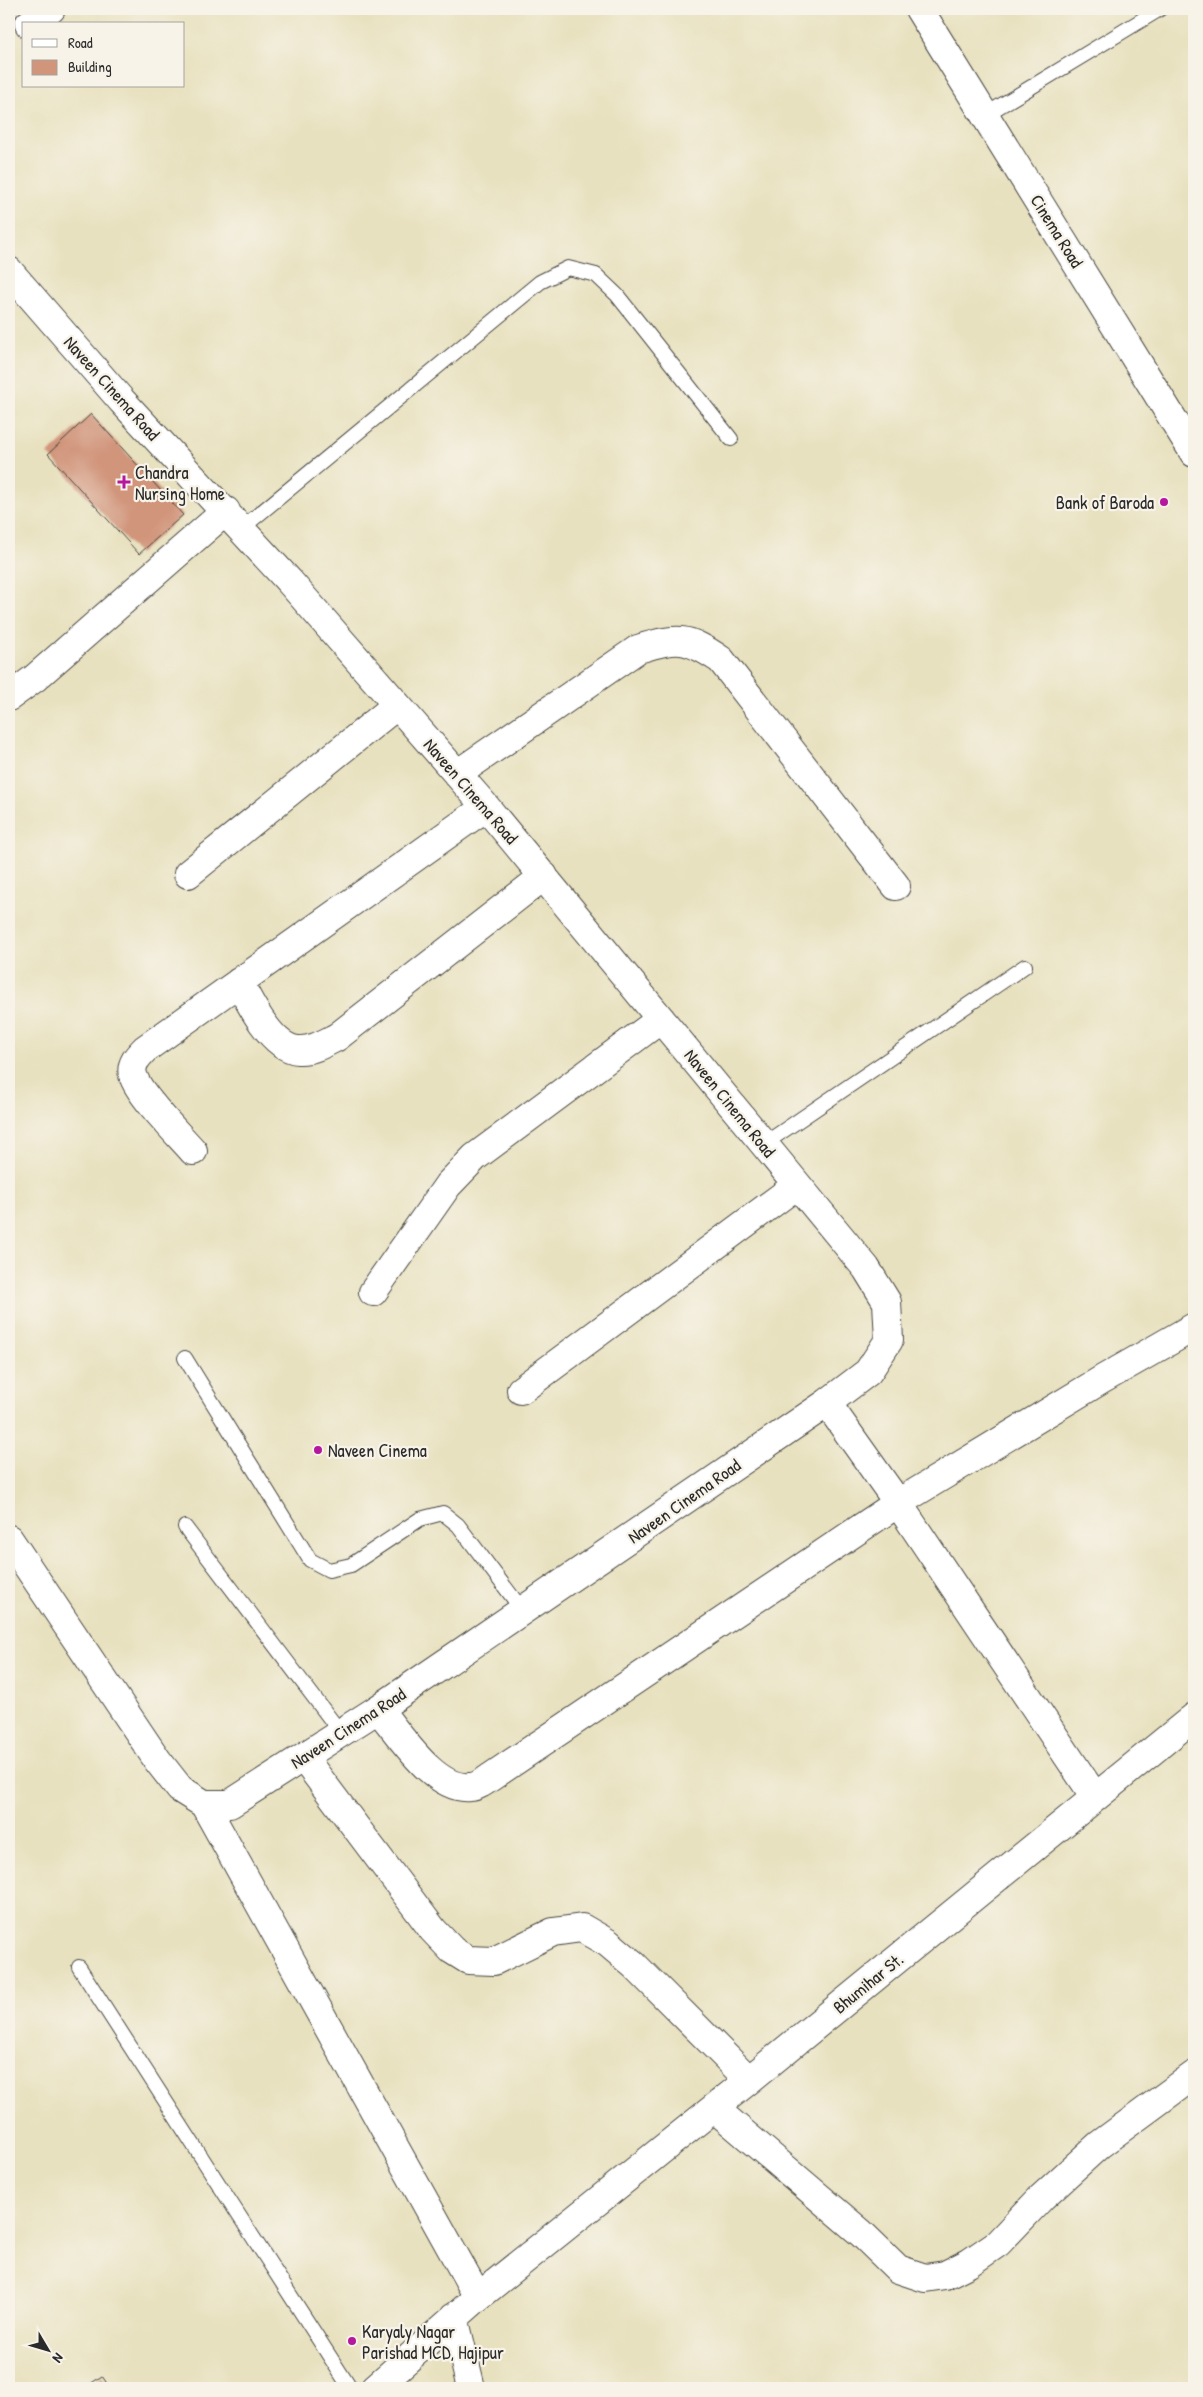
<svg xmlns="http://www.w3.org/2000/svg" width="1203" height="2397" font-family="'Patrick Hand',sans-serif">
<rect width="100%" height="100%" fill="#f7f3e8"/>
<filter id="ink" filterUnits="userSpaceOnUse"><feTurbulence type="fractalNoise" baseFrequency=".02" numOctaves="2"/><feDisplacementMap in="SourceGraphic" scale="10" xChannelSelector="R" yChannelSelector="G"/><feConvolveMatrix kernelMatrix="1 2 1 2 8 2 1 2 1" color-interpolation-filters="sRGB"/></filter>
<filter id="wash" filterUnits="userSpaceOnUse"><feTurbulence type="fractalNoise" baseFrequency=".0096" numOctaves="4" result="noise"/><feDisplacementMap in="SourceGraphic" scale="20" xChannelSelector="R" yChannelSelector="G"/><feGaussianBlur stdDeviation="1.12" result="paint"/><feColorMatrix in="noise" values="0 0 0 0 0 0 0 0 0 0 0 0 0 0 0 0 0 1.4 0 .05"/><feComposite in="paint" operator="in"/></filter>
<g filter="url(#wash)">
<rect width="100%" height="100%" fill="#e8e1bf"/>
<g id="blocks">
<path fill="#d1957c" d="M91,414L183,515L139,554L48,454Z
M102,2376L110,2388H84Z"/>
</g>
</g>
<g filter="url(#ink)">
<use href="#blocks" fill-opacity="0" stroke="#474641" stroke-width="1"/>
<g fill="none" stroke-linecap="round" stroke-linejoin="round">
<g stroke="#474641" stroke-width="16">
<path id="lane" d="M985,115L1160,9
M241,529L540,282L568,268L596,275L617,295L731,439
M764,1144L1025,966
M185,1358L310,1560L329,1570L351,1565L420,1519L443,1513L458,1525L523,1611
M185,1527L341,1733
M79,1967L350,2388"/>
</g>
<g stroke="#474641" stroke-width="30">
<path id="street" d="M29,24L51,9
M9,271L122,401L289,581L486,807L866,1268L887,1302L889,1340L868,1372L827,1403L378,1709L230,1804H204L180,1789L158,1761L9,1539
M9,697L35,678L226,511
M457,774L638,649C678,637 686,636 721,660L896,886
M188,874L397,705
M239,982C249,1002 272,1048 298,1050C312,1051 325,1043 337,1037L544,876
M193,1151C179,1135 138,1094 133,1075C130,1064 138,1056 145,1049L486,807
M373,1292L448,1185L475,1157L661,1019
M521,1390L797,1185
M827,1403L898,1503L1095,1797
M378,1709C399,1733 434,1791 470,1787C477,1787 485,1781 491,1777L898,1503L1103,1379L1194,1327
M303,1757L433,1930L452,1950L468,1960L494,1961L553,1932L582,1928L608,1943L634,1965L749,2080
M204,1804L478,2297
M714,2108L861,2233L898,2269L925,2278L945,2275L969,2263L998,2243L1042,2197L1099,2145L1194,2075
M454,2317L471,2388
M375,2388L478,2297L749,2080L1194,1717"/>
</g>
<g stroke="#474641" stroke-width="30">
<path id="secondary" d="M919,9L1194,453"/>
</g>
<use href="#lane" stroke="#fff" stroke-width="14"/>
<use href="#street" stroke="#fff" stroke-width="28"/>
<use href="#secondary" stroke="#fff" stroke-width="28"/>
</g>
</g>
<g fill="#b5179e" stroke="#f7f3e8" stroke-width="2">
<path d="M121.5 474.5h5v5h5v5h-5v5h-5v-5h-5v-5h5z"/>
<circle cx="1164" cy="502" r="5"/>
<circle cx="318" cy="1450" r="5"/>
<circle cx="352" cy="2341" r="5"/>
</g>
<g text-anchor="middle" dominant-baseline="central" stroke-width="4.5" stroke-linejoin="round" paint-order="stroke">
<g font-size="18" fill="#2b2b2b" stroke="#f7f3e8">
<text transform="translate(1057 231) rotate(58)">Cinema Road</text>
<text transform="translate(112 388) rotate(48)">Naveen Cinema Road</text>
<text transform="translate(471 791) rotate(49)">Naveen Cinema Road</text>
<text transform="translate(730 1103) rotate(51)">Naveen Cinema Road</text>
<text transform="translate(684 1501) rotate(-35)">Naveen Cinema Road</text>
<text transform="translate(348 1728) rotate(-33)">Naveen Cinema Road</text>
<text transform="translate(868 1983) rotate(-39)">Bhumihar St.</text>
</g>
<g font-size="18" fill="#2b2b2b" stroke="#f7f3e8" text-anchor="start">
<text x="135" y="472">Chandra<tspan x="135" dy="21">Nursing Home</tspan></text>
<text x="1154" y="502" text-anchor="end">Bank of Baroda</text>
<text x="328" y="1450">Naveen Cinema</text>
<text x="362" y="2331">Karyaly Nagar<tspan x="362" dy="21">Parishad MCD, Hajipur</tspan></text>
</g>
</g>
<rect width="1203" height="2397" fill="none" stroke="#f7f3e8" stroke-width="30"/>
<rect x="22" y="22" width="162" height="65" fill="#f7f3e8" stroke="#a5a39c"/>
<rect x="32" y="39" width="25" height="8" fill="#ffffff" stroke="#a5a39c"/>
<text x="68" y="48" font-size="15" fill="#2b2b2b">Road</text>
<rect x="32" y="60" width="25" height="15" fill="#d1957c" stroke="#a5a39c"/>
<text x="68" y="72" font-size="15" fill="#2b2b2b">Building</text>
<g transform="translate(48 2350) rotate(128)" stroke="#f7f3e8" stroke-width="4" paint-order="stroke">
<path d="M0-4L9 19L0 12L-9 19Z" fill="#2b2b2b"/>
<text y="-8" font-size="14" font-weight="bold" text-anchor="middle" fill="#2b2b2b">N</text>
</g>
</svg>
